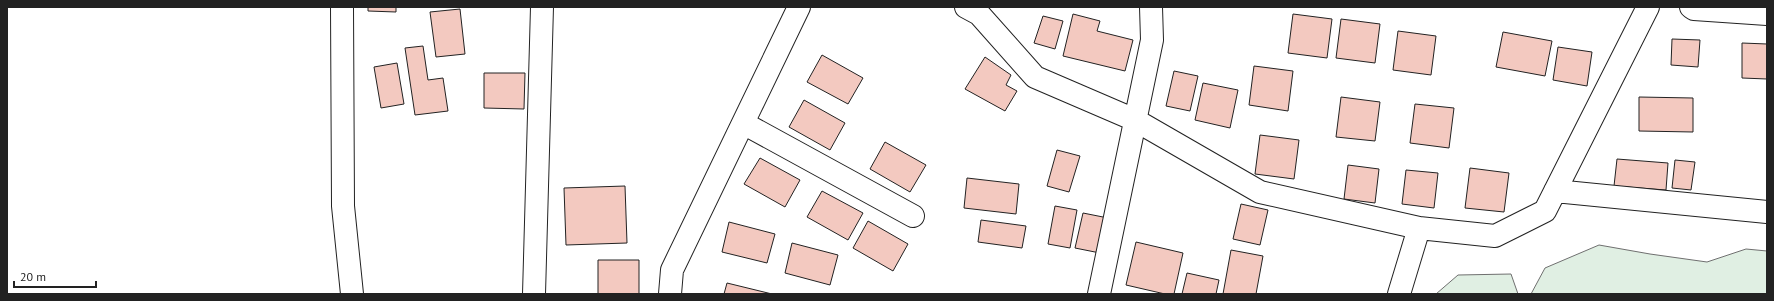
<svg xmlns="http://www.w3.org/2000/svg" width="1774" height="301" font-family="'PT Sans',sans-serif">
<rect width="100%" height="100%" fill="#fff"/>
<path fill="#e0efe3" stroke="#6f6f6f" d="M1599,245L1650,254L1707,262L1746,249L1767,251V294H1531L1545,268Z
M1511,274L1518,294H1436L1458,275Z"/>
<path fill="#f3c9c0" stroke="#222" d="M368,7H396V12L368,11Z
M460,9L465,54L436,57L430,12Z
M1073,14L1100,21L1097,31L1133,40L1125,71L1063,56Z
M1293,14L1332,19L1327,58L1288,53Z
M1043,16L1063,21L1055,49L1034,43Z
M1341,19L1380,24L1375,63L1336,58Z
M1398,31L1436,36L1431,75L1393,70Z
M1503,32L1552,41L1545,76L1496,67Z
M1672,39L1700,40L1698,67L1671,65Z
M1742,43L1767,44V79L1742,78Z
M423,46L428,80L443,78L448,111L415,115L405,48Z
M1558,47L1592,52L1587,86L1553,80Z
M822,55L863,78L848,104L807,82Z
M985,57L1011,75L1006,85L1017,91L1005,111L965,89Z
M397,63L404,104L381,108L374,67Z
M1254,66L1293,71L1288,111L1249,105Z
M1174,71L1198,76L1190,111L1166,106Z
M484,73H525L524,109L484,108Z
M1203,83L1238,90L1230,128L1195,120Z
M1341,97L1380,102L1375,141L1336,137Z
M1639,97L1693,98V132L1639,131Z
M804,100L845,123L830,150L789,127Z
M1415,104L1454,108L1449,148L1410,143Z
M1260,135L1299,140L1294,179L1255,174Z
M885,142L926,165L910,192L870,169Z
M1057,150L1080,156L1069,192L1047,186Z
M760,158L800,180L785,207L744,184Z
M1617,159L1668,163L1666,190L1614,186Z
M1675,160L1695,162L1691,190L1672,188Z
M1348,165L1379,169L1375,203L1344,199Z
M1470,168L1509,173L1504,212L1465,208Z
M1406,170L1438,173L1434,208L1402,204Z
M967,178L1019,184L1016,214L964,208Z
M625,186L627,243L566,245L564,188Z
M822,191L863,213L848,240L807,217Z
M1241,204L1268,210L1260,245L1233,239Z
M1055,206L1077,210L1070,248L1048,244Z
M1083,213L1108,218L1100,253L1075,248Z
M981,220L1026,226L1022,248L978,242Z
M868,221L908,244L893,271L853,248Z
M729,222L775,234L767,263L722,252Z
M1136,242L1183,253L1174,294H1165L1126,285Z
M792,243L838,255L830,285L785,273Z
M1231,250L1263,256L1256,294H1223Z
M598,260H639V294H598Z
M1187,273L1219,280L1216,294H1182Z
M727,283L772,294H724Z"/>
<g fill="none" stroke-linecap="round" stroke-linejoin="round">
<g stroke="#222" stroke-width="24">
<path id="street" d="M966,7L979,14L1035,77L1135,120L1260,192L1419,228L1495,236L1545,211L1648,7
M1691,7L1694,9L1767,14
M743,123L913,216
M1555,191L1767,212
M534,294L542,7
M670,294L672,270L799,7
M1099,294L1152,40L1151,7
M1399,294L1419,228"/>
</g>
<g stroke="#222" stroke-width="24">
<path id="secondary" d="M342,7L343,206L352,294"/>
</g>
<use href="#street" stroke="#fff" stroke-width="22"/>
<use href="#secondary" stroke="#fff" stroke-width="22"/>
</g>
<rect width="1774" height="301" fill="none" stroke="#222222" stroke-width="16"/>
<path d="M14 281v6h82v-6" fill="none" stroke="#222222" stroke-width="2"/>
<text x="20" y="281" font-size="12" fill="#222222" stroke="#ffffff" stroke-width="3" paint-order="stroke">20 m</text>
</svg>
